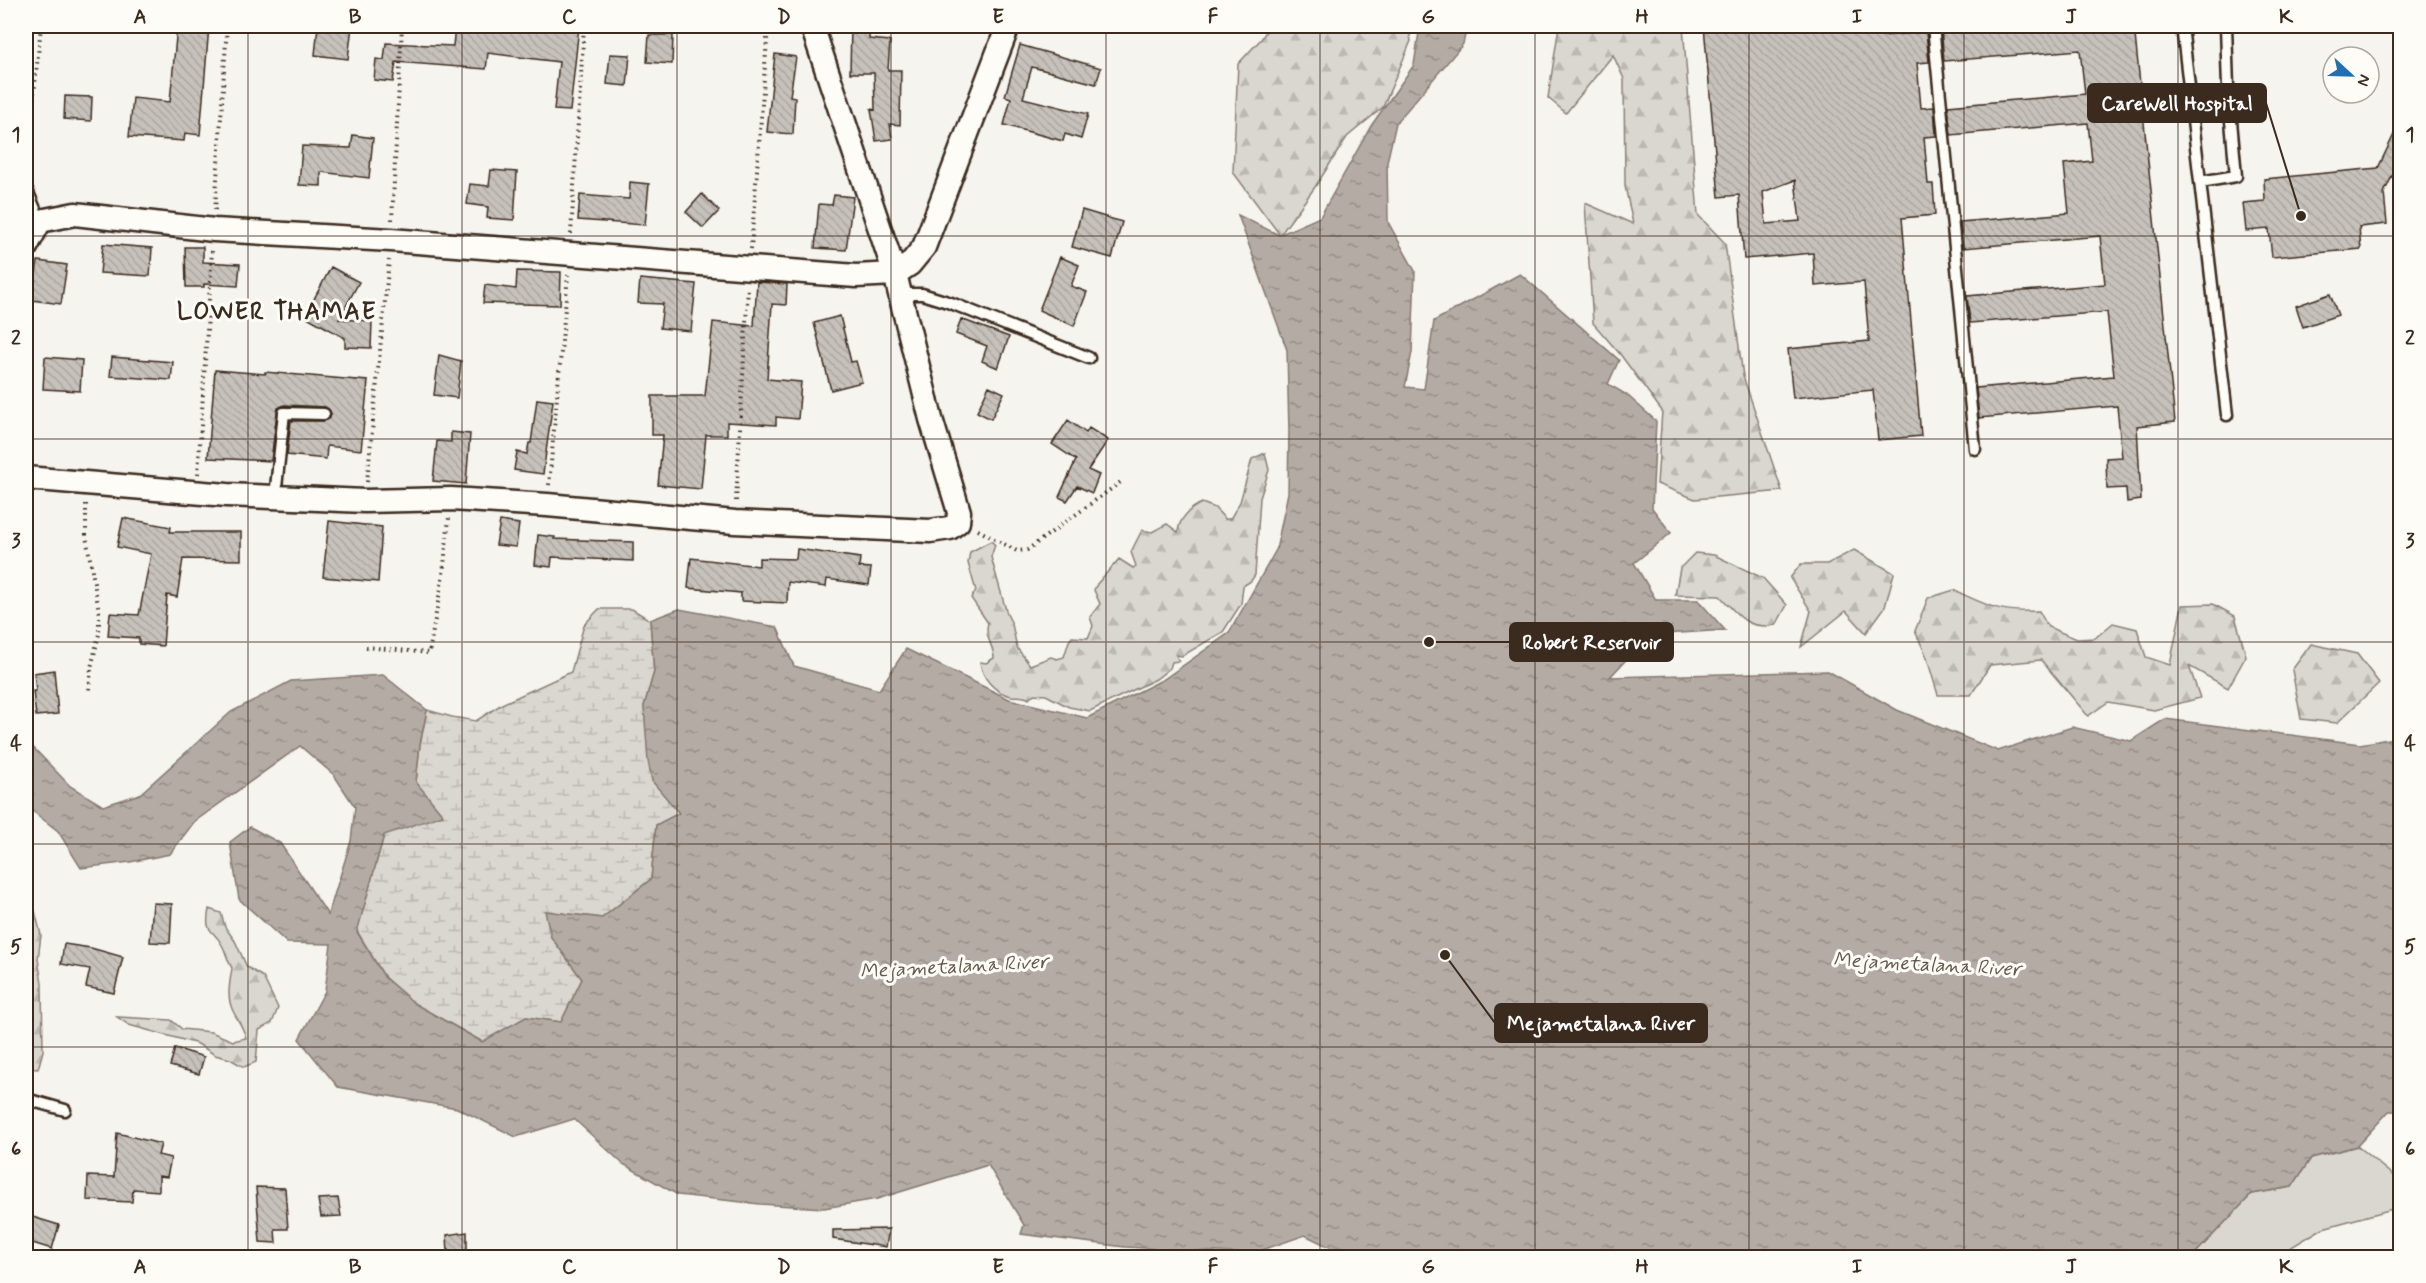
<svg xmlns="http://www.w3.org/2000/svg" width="2426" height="1283" font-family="Mynerve,sans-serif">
<defs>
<pattern id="forest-firs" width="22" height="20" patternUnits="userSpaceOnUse" patternTransform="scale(1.5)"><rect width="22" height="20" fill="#dad6d0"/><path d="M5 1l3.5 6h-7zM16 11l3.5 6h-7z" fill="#bcb8b2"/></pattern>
<pattern id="wetland-marsh" width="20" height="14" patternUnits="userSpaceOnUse" patternTransform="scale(1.5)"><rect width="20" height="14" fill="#dad6d0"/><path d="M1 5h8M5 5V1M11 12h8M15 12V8" fill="none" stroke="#bcb8b2"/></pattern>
<pattern id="water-ripples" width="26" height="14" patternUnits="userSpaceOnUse" patternTransform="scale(1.5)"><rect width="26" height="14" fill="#b4aca4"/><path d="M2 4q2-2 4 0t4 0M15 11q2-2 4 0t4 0" fill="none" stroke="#948c85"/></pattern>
<pattern id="building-back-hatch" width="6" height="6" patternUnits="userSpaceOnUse" patternTransform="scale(1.5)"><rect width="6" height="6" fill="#c7c1bb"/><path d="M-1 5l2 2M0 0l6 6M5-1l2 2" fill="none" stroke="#aca6a0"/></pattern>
</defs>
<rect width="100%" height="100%" fill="#f5f4ee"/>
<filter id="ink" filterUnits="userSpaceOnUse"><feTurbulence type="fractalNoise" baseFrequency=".0167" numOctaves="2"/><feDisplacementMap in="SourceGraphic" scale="12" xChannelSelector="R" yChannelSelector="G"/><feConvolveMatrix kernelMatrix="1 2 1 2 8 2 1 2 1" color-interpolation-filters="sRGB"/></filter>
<g filter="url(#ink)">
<path fill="#dad6d0" stroke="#8a8077" stroke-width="1.5" d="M2357,1146L2395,1177H2400V1207L2323,1228L2275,1257L2191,1258L2252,1194L2292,1187L2311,1158Z"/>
<path fill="url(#forest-firs)" stroke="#8a8077" stroke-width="1.5" d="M1269,26H1408L1411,41L1383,107L1347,137L1315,187L1280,235L1233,172L1238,64L1262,38Z
M1559,26H1683L1698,215L1725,243L1743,376L1782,491L1695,499L1657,484L1662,411L1620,354L1593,323L1585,203L1633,224L1625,186L1624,79L1613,55L1566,113L1548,98Z
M1265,453L1269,470L1260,498L1255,575L1251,581L1243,586L1241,604L1223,632L1182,656L1176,655L1179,661L1172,662L1170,668L1156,679L1090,711L1069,707L1046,695L1034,694L1029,699C1023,695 1018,697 1011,696C994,692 982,678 980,662L986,663L994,658C994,646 984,637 988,623L971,598L976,591L968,563L970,552L991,541L995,545L991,557L1007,614L1012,624L1017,648L1030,665L1051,657L1057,659L1064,657L1069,641L1072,637L1088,638L1093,626L1090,617L1100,604L1094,590L1097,584L1119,559L1133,568L1136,566L1131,552L1142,530L1152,532L1167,524L1178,532C1179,519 1190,508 1202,503L1215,508L1225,519H1230L1240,502L1252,459Z
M1854,550L1894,573L1885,607L1866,633L1846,611L1801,647L1811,611L1790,578L1801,564H1827Z
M1695,553L1714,555L1763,578L1787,605L1776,625C1747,630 1739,616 1720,596L1675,595L1680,568Z
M1954,590C1988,606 2000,613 2039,611L2048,627L2077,639L2095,638L2113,623L2137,629L2146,657L2170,665L2182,605L2213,604L2235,616L2246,656L2228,688L2189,666L2200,698L2154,710L2108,702L2088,716L2041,660L1990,665L1971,695H1938L1926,655L1915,631L1928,598Z
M2311,644L2357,654L2379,683L2337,723L2301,719L2292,670Z
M26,905L35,911L41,935L38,959L42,983L43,1051L38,1069L26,1068Z
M209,909L221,913L225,927L235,941L247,967L263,977L278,1008L272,1023L259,1030L256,1062L244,1067L230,1059L215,1055L198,1044L129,1025L117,1017L171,1020L182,1029L211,1032L233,1041L246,1038C243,1027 238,1021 233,1011C226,997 230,982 232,968C227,960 226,952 222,945C213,928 204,934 209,909Z"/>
<path fill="url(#wetland-marsh)" stroke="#8a8077" stroke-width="1.5" d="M599,609H632L650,620L654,672L644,706L652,781L680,813L656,825L651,879L602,918L546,911L551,937L582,979L561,1022L526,1017L483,1042L415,1004L385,978L357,931L384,835L416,782L420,744L427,710L452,717L476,721L502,704L571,672L584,625Z"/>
<path fill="url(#water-ripples)" stroke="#84786e" stroke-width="1.5" d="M1420,26H1467L1463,44L1396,123L1387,162L1388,222L1415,271L1412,352L1405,387L1424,389L1434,321L1520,274L1619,360L1608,384L1627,395L1656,421L1652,508L1671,533L1634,563L1656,600H1698L1725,630L1649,635L1610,677L1828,671L1897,710L1998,751L2072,727L2131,741L2165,719L2360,744L2400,737V1111H2389L2357,1146L2311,1158L2292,1187L2252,1194L2191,1258H1352L1305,1235L1251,1254L1125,1247L1021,1234L1024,1225L988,1165L877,1199L824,1208L760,1204L678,1195L623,1164L574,1119L516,1137L457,1108L338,1087L299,1039L325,991L331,944L287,943L239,899L230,842L250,827L280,843L328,915L351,841L355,807L334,775L300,746L194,822L170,854L130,862L81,868L58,831L26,806V740L70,786L103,806L140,794L231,712L291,681L383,675L427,710L420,744L416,782L443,815L384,835L357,932L385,978L415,1004L482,1042L526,1017L561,1022L582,979L551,937L545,911L602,918L651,879L656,825L679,813L652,781L648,761L644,706L654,672L650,620L679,609L777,627L794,666L879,690L906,649L1009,699L1087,718L1164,679L1229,633L1276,550L1288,493L1289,432L1287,350L1238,215L1279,235L1320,217L1371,126L1414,65Z"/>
<path fill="url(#building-back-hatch)" stroke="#3b2a1e" stroke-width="1.5" fill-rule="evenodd" d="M177,26H209L200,135L185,133L184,141L129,137L133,98L170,102Z
M318,26H352L348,59L315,55Z
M455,26H545L563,28V26H579L570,111L554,110L559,62L488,53L486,69L396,62L393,82L374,80L376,59L384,60L386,43L453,46Z
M851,26H869V39L890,41L888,70H901L900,125L890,124L892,139L876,141L871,109L875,110L874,73H850Z
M1704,26H1882L1883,36L1926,32L1929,62L1917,63L1921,108L1934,107L1936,136L1924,137L1928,184H1933L1935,215L1902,218L1921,436L1878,440L1873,390L1793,398L1788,349L1869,341L1864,282L1815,286L1813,253L1744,259L1739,195L1719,197ZM1795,180L1800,221L1766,224L1763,192Z
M1972,26H2134L2175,422L2137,426L2141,500L2127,502L2126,488L2107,489L2106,458L2122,457L2117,406L1979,418L1976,388L2114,376L2107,312L1970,323L1967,296L2105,284L2100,236L1963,248L1960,222L2069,213L2064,164L2092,161L2088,123L1951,135L1948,106L2085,94L2080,50L1944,61L1941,28Z
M649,35H673L672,64L647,62Z
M1020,45L1101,68L1096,84L1032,67L1023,98L1088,114L1081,139L1065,134L1063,141L1004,125L1011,98L1005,96Z
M610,54L630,55L627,86L607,84Z
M775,54L796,57L790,96L795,97L793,134L767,132Z
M65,96L92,97L91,121L64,119Z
M2400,122V159L2384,193L2387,224L2359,227L2361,249L2272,257L2269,229L2246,231L2243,203L2265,201L2264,179L2378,168Z
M353,135L373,138L369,178L321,172V186L299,185L302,146L351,148Z
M491,170L517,172L514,220L487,218L488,207L467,204L470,184L489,186Z
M630,182L649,184L645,225L578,220L580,195L629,199Z
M702,194L719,211L703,228L686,212Z
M834,195L853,197L846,250L815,248L819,204L832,205Z
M1082,210L1122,222L1112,258L1072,247Z
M103,244L152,248L150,276L100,273Z
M185,247H203V262L240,264L238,286L204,284V287H186Z
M1060,257L1079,265L1071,286L1087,292L1074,326L1039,310Z
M38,261L67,265L61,304L32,300Z
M331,267L359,282L339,319L372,321L371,348L345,347V338L305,316Z
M517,271L561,272L560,305L483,303L485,285L516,289Z
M640,279L696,284L691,331L660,328L663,304L638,303Z
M757,282L787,284L786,305L772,304L767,379L801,382L798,419L776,417V425L727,422V435H706L701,489L658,485L663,435H652V396H705L713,322L754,326Z
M2330,294L2338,315L2303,327L2296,306Z
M840,316L851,362L856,361L862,382L831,390L814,323Z
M961,319L1009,337L998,368L982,361L987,346L956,334Z
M439,355L461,361L457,398L434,395Z
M45,357L82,360L80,391L43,389Z
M112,357L173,362L171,380L110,376Z
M215,370L265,374V372L368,381L361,450L327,446L326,459L287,455L291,421H324L330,418L331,414L325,407L284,405L278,408L277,412L271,461L208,458Z
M989,386L1004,393L991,419L977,412Z
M537,399L553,401L543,474L514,470L517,452L527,454L529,443H531Z
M1068,420L1086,433L1089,428L1108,440L1088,470L1099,475L1092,493L1077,486L1067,501L1059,497L1076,460L1052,444Z
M451,432L470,434L466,484L433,481L437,441L451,442Z
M123,518L171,527L170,532H241V560L183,559L177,597L167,595L163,646L139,644V638L108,636L110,613L139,615L151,554L117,547Z
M329,521L382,527L378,582L323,577Z
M500,521L519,524L516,547L496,545Z
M538,535L555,537L554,539L633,542V561L552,557L551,567L535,565Z
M797,549L860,558L859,567L871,568L869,585L827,579L826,587L788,582L787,603L741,601V593L688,588L691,558L759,566V558L796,559Z
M54,670L58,714L36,716L33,691H36L34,673Z
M153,903L172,904L170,943L150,942Z
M64,944L91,948L123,957L114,993L86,987L90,969L61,964Z
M175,1048L204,1057L199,1074L170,1066Z
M117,1133L161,1144L158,1155L171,1158L167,1177L159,1176V1191L133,1189L132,1202L87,1200L88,1176L114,1177Z
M256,1187L285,1188L288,1229H275L276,1243L260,1242Z
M338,1198L341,1216L321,1217L318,1199Z
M26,1215L59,1225L52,1249L26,1241Z
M889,1229L886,1247L833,1239V1230Z
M467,1232V1252L448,1253L447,1235Z"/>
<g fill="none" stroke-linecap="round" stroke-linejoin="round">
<g stroke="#3b2a1e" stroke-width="15">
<path id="lane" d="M1933,26L1975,449
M2182,26L2227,415
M2200,182L2236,176L2228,88L2226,26
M26,188L40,221
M900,294H922L951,303L1089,358
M275,497L284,413L324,414
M26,1099L65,1110"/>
</g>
<g stroke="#3b2a1e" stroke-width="27">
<path id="street" d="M26,247L40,221L75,214L214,230L391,240L856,276L895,274L910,264L924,247L1008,26
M26,478L227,495L365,501L451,499L547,505L735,522L930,531L950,528L958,522L959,512L931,419L895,274L812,26"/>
</g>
<path stroke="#3b2a1e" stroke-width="4" stroke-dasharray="1.5 4.5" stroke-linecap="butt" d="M26,171L41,26
M215,210L227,26
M392,220L402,26
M571,234L584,26
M751,249L768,26
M198,474L212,251
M367,482L389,260
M549,485L568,275
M736,501L748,287
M86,504V536L99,611V634L91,668L89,692
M978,530L1017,551L1027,550L1122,481
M366,647L429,653L443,574L449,518"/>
<use href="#lane" stroke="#fdfcf7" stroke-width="10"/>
<use href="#street" stroke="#fdfcf7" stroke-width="22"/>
</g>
</g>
<path fill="none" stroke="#3b2a1e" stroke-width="1.5" stroke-opacity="0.55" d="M248,26V1258M462,26V1258M677,26V1258M891,26V1258M1106,26V1258M1320,26V1258M1535,26V1258M1749,26V1258M1964,26V1258M2178,26V1258M26,236H2400M26,439H2400M26,642H2400M26,844H2400M26,1047H2400"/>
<g text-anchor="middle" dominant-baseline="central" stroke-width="6" stroke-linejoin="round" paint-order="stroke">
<g font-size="20" font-style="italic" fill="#65584d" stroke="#fdfcf7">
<text transform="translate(1927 965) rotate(3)">Mejametalana River</text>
<text transform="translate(954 967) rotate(-3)">Mejametalana River</text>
</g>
<g font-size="24" font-weight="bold" letter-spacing="1.5" fill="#3b2a1e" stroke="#fdfcf7">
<text x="277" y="312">LOWER THAMAE</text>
</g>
</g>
<path fill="none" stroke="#3b2a1e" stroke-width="2" d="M2301 216L2266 103M1429 642L1510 642M1445 955L1495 1023"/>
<g fill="#3b2a1e" stroke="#fdfcf7" stroke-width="2">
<circle cx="2301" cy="216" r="6"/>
<circle cx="1429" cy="642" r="6"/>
<circle cx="1445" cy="955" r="6"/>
</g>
<g fill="#3b2a1e" stroke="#3b2a1e" stroke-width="2">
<rect x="2088" y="84" width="178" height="38" rx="6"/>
<rect x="1510" y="623" width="163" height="38" rx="6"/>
<rect x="1495" y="1004" width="212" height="38" rx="6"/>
</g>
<g font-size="20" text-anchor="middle" font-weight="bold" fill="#fff">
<text x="2177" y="110">CareWell Hospital</text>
<text x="1592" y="649">Robert Reservoir</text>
<text x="1601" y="1030">Mejametalana River</text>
</g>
<rect width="2426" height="1283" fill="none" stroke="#fdfcf7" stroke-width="66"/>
<g transform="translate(2351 75) rotate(112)"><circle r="28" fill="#fdfcf7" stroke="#afa8a0" stroke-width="1.5"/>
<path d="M0-4.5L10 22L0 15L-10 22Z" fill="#1f6fb2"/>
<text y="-9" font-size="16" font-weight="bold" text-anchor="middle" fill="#3b2a1e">N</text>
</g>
<rect x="33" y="33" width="2360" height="1217" fill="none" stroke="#3b2a1e" stroke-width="2"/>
<g font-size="20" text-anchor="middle" font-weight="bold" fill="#3b2a1e">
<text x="140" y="23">A</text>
<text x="355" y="23">B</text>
<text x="569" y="23">C</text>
<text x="784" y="23">D</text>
<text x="998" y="23">E</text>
<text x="1213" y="23">F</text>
<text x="1428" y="23">G</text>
<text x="1642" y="23">H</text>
<text x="1857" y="23">I</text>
<text x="2071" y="23">J</text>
<text x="2286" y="23">K</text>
<text x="16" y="141">1</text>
<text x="2410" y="141">1</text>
<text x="16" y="344">2</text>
<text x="2410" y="344">2</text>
<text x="16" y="547">3</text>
<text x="2410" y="547">3</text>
<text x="16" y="750">4</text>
<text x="2410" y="750">4</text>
<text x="16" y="953">5</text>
<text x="2410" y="953">5</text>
<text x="16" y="1155">6</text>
<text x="2410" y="1155">6</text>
<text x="140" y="1273">A</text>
<text x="355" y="1273">B</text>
<text x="569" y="1273">C</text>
<text x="784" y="1273">D</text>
<text x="998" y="1273">E</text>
<text x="1213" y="1273">F</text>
<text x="1428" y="1273">G</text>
<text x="1642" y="1273">H</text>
<text x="1857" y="1273">I</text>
<text x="2071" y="1273">J</text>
<text x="2286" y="1273">K</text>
</g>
</svg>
